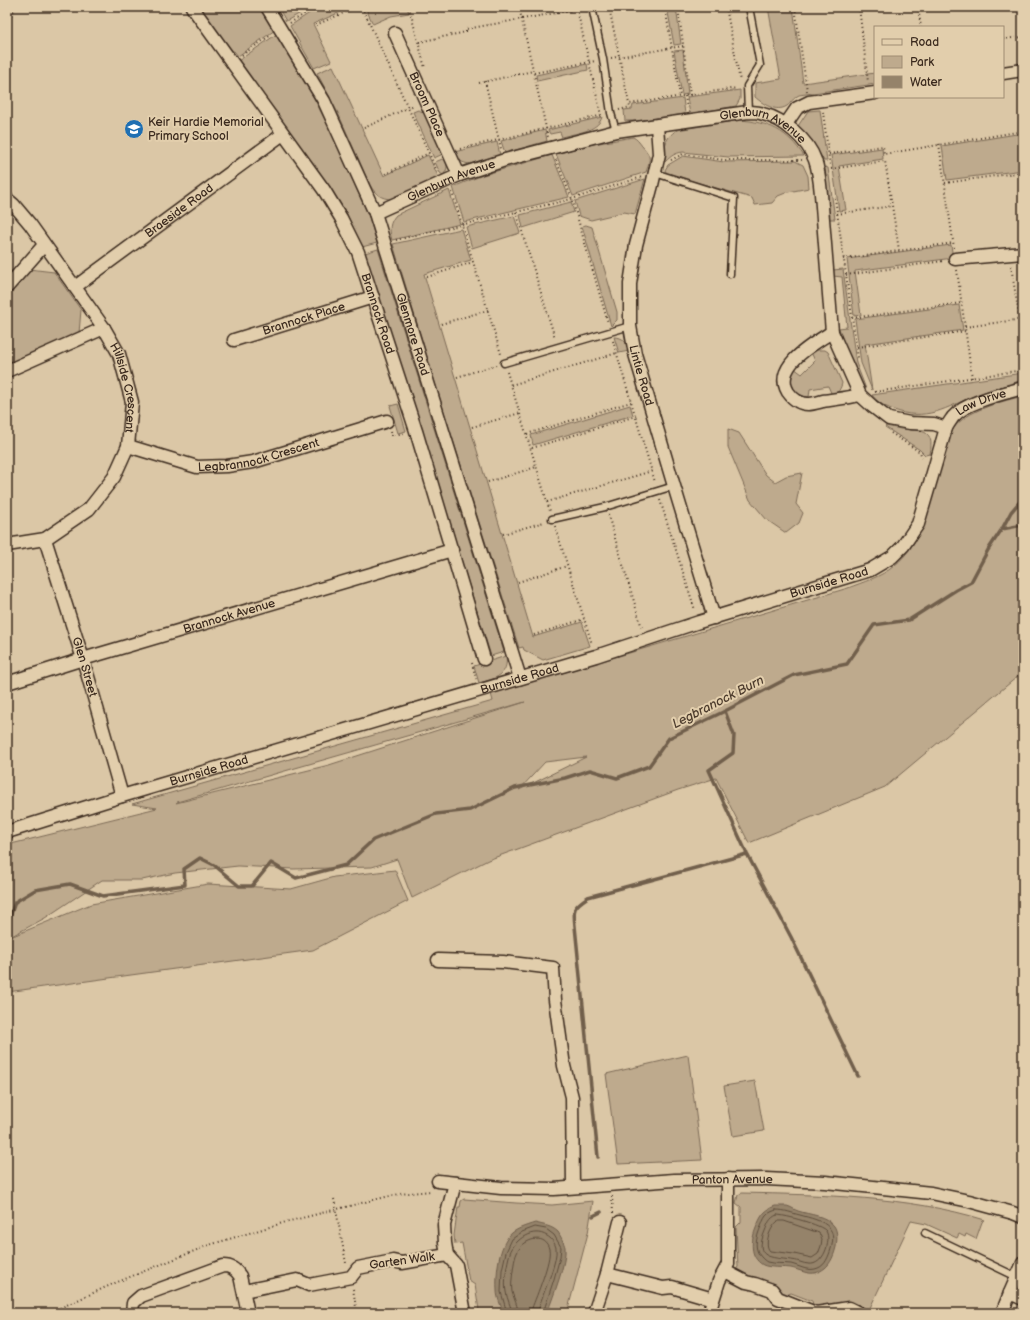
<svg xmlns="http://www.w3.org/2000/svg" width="1030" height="1320" font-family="'Balsamiq Sans',sans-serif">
<rect width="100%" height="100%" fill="#dbc7a6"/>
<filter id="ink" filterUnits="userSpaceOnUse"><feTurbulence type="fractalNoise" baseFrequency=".025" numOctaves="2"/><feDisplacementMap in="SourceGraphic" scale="8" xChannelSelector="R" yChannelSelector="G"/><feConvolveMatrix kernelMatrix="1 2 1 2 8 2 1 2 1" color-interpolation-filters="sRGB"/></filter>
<g filter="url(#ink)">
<path fill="#beaa8d" stroke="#7c6a56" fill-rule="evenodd" d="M197,7H261L275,30L238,56L234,51L230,53Z
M278,7H307L308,9L286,21Z
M336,7H352L313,24L331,61L314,68L290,26L311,12Z
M365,7H407L409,13L391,16L373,24Z
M667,7H676L681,44L674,45Z
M768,7H793L803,83L875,73V84L799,95C793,98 791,103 787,106C776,113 763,104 755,97V83L781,79Z
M277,34L313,96L333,136L369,217L377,243L362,247L347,214L329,186L238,61Z
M683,50L688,94L682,95L674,51Z
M587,64L588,70L537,81L536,75Z
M333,66L384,176L428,155L438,176V178L397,198C385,201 376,196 370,185L338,113L317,73Z
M740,90V99L736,106L690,114L687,97Z
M683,98L685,114L637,121H625L624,110L632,109L633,105Z
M418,110L423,112L426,116L443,154L434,158L413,112Z
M820,110L827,161H824L813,142L798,126L808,111Z
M602,117C598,132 574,133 562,137L560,132L550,134L548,130Z
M739,120C770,122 787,131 804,156L728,157L683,152C675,153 671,156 665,162C665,147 663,139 677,130Z
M545,130L547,141L505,153L501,141Z
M1023,133V170L947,180L942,146Z
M633,137C637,139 639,142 642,146C652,157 650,159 646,172L573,196L556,154L588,145Z
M497,142L500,155L470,164C461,163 458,160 454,152Z
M882,148L883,159L839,166L846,210L839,211L831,155Z
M552,155L569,197L464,222L453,187L483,175Z
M683,156L724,162L795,161L803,165L808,176L809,188L788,192L778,196L772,203L755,205L752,198L667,174L665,170L668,165Z
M445,158C448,164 448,170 443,175L440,173L435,162Z
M825,167L828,168L835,219H829Z
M645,179L635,214L624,212L591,220L579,216L575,201Z
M449,190L460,224L392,240C389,230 389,223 396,215Z
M571,202L574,212L523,228L520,215Z
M514,216L520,233L472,248L466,227Z
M586,225L592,227L617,312V320L611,326L582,226Z
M461,229L471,260L424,274L533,637L582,622L590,646L543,660L524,650L523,647L519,648L439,396L393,244Z
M951,245L953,258L855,271L861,315L854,316L847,259Z
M378,249L504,652L491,656L382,305L365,253Z
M29,269L54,272L81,310L79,333L7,364V294Z
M843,269L856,363L866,389C853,371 845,350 839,328L847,327L842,277L833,276V270Z
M959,305L963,330L865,344L872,390L861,363L855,319Z
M614,337C624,337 627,343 629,351L619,353Z
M815,350H825L828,352L842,383C841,388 838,394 832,395L828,386L810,389L809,397C791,395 786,384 794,368L802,374L815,361L811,352Z
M1023,373V380C1009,384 995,388 982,393C951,404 931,422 897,411C887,408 878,403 872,395Z
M1023,396V672L885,787L749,843L716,778L678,790L488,860L412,898L397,859L372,867L293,869L238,866L175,873L142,880H102L45,918L8,938L91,904L208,884L291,889L334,877L395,870L408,901L313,950L7,992V845L157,808L132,804L493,701L491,694L848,588C863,582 881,577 894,566C924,541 931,503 940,466C943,454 948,433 957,424C972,409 1003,401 1023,396ZM525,702L329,765L176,803L177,802ZM586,757L519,790L545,762Z
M398,404L406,431L398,433L390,406Z
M630,405L633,415L533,445L531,435Z
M886,426C891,427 896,428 901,429C921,431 935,428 930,454L925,455L920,450L885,427Z
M728,429L739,433L766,475L775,482L786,476L802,473L796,504L803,513L799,523L786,533L767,520L750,500L728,447Z
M506,656C509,675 495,679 479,683L474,666Z
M688,1055L702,1160L618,1164L606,1074Z
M755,1081L764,1131L733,1136L724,1086Z
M742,1193C822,1195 908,1196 985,1220L982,1222L976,1239L966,1234L965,1237L959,1234L957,1238L926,1224L911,1221L869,1310L852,1303L816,1308H814L812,1301L791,1293L784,1296L782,1295L778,1288L755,1278H746L735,1271L738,1267L736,1227L741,1222V1207L736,1203L738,1195Z
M464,1199L516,1203L552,1205L593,1201L588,1233L567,1313H476L479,1310L475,1285L469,1281L462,1243L455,1244L454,1235L458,1207H460L461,1201Z"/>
<path fill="#95836a" stroke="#715f4c" d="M775,1206C779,1206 783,1206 787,1206C791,1207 795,1210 798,1211C810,1215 826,1215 834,1226C838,1231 837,1241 836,1247C834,1255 831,1263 825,1268C812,1278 804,1271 791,1268C784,1267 769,1268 763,1265C749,1257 751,1240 756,1228C761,1216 763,1211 775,1206Z
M535,1223C543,1225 552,1226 558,1232C560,1235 564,1243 565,1247C567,1262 553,1296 548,1311L545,1313H505L503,1312C501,1305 497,1298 497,1291C496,1274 498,1251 508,1237C514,1229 526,1226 535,1223Z"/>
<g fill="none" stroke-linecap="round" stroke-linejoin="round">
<path stroke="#5f4e3c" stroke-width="1" d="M776,1210C786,1210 791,1213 800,1215C821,1221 840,1224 830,1252C827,1260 824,1267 815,1269C807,1271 799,1266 791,1264C783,1263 774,1264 767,1262C765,1261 763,1259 762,1258C752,1248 757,1236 762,1224C763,1221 765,1216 768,1214C770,1212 774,1211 776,1210Z
M777,1215C785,1215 822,1225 826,1231C832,1241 823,1266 809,1264C803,1264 797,1260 791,1260C771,1257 753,1259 765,1231C768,1224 769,1218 777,1215Z
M778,1221H784L819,1233L822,1239L821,1246L818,1254L812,1258L794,1254L770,1251C763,1244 771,1226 778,1221Z
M507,1313L501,1292L502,1270L506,1252L512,1239L522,1232L535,1227L546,1229L554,1235L561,1247L560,1257L554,1279L543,1313
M512,1313C511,1306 507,1299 506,1292C504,1282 507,1262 510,1253C515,1239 533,1227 547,1236C551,1238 555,1243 556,1248C558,1260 545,1289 541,1301C540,1306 538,1309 538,1313
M518,1313C518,1306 514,1299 512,1292C511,1286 512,1277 513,1271C514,1263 515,1254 520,1248C527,1238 546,1234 549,1249C552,1259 536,1297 532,1308V1313"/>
<path stroke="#715f4c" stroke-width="3.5" d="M1002,529L1011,512L1023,498
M725,711L734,735L733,753L709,770L747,854L791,937L858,1076
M7,926L15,902L35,890L70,884L103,896L185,885L184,869L200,858L214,865L239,886H252L271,863L296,878L346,865L373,840L436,814L470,810L515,788L565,778L590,770L617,778L649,766L669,738L725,711L794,675L847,664L874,625L909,620L956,590L971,582L988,550L1002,529L1023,525
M598,1157L575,926C573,908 573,907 588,897L747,854
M593,1216L601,1212"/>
<g stroke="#3b2a1e" stroke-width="9">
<path id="service" d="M593,12L603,59L611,113L616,131
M748,112L747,86L760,65L749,7
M655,173L734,198L730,274
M504,363L630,326
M552,519L605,507L674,486
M925,1233L1017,1277"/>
</g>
<g stroke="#3b2a1e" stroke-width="15">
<g id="minor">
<path id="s1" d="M192,7L324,190L341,218L358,252L416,431L484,659"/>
<path id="s2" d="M267,7L324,101L375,213L520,678"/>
<path id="s3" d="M395,33L459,175"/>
<path d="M1003,73L1023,70"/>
<path d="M786,124L797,108L809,102L875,93"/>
<path id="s4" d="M657,126L659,154L652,185L636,245L630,284V326L635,354L674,486L714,618"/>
<path id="s5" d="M7,199L14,205L30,224L104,328L119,354L132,402L128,446L114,477L89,509L45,539L7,545"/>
<path id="s6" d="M375,213L459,175L505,160L616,131L748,112C753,112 759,112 763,114C784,119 808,140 815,160C819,171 820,183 821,194L832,332L860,395L872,406L889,419L910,423L934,424L946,428"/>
<path d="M955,259L1023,253"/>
<path d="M7,287L44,245"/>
<path id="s7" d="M75,287L283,134"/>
<path d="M832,332C815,343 772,366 788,392C793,399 800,404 808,404C813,404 819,402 823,401C836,399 848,398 860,395"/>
<path id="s8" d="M234,340L373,297"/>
<path d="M7,371L104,328"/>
<path id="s9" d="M128,446L197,467L227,466L253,462L387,421"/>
<path id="s10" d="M45,539L83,659L122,796"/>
<path id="s11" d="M7,683L83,659L452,550"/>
<path id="s12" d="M7,832L122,796L596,656L699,622L870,570L892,557L903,546L918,524L946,428C948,424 951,420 953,417C965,402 1005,393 1023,388"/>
<path d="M438,960L503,962L553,968L555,1000L564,1066L572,1097L573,1187"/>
<path id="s13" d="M438,1181L501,1188L554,1189L674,1180L766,1179L825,1182L931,1193L969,1201L1013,1213L1023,1217"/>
<path d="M455,1183L444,1225L445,1243L447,1255L456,1265L465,1313"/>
<path d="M725,1271L746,1282L755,1284L772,1290L778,1298L816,1313L849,1308L859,1313"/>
<path d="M607,1274L663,1288L672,1287L713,1299"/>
<path d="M244,1291L297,1280L309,1285L351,1277L358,1268L393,1261L402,1263L447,1255"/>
<path d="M1010,1293L1023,1263"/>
<path d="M132,1313L133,1303L141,1296L223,1266C231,1266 235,1269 240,1276L248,1313"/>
<path d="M594,1313L607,1274L620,1222"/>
<path d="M709,1313L719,1281L728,1264V1179"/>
<path d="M1002,1313L1010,1293L1023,1299"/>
</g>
</g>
<path stroke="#3b2a1e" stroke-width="2" stroke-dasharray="1 3" stroke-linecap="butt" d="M362,7L437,171
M409,7L425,68
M519,7L548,137
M609,7L629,104
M665,7L680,96
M678,7L690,95
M726,7L740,81
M795,7L807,91
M859,7L868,82
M918,7L921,27
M577,9L601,115
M7,22L16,7
M290,23L312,9L323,7
M316,25L357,7
M1003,39L1023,37
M419,42L466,32V29L584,8
M242,55L271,35
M611,58L683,46
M534,73L595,61
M485,81L501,149
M479,83L533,71
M685,96L687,108
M619,110L630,107L629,104L737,88
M823,112L830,165
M364,128L414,105
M939,144L954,248
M460,149L603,115
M829,154L883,146L884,154L1023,131
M556,160L572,199L608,323
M671,160L683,154L724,160H802
M831,169L885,161L899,250
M385,174L429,153
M945,183L1023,172
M452,192L501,354
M835,198L858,358
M516,212L555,338
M837,214L892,206
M396,240L572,199L642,177
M843,259L953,243
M1011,266L1023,340
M957,270L972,378
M846,275L943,261
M427,277L473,262
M852,318L961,303
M441,324L488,310
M965,327L1023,319
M613,341L655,482
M857,347L966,331
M507,372L550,511
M457,377L496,365
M511,385L617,353
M875,392L1023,370
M472,427L520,413
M391,431L392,436L404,433
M891,433L920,452L923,460
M527,434L631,402
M532,448L636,416
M488,482L536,467
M660,500L695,610
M547,502L652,471
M608,515L642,628
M555,526L592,644
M503,534L544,522
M518,582L567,566
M534,635L584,619
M472,663L476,679
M612,1196L613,1213
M334,1199L346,1263
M353,1289L357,1313
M49,1313L115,1283L209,1245L286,1222L373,1200L399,1194L431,1191"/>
<use href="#service" stroke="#e2ceac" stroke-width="6"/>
<use href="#minor" stroke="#e2ceac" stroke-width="12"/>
</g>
</g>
<defs>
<g id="school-disc" transform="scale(1)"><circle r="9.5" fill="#1f6fb2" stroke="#e2ceac"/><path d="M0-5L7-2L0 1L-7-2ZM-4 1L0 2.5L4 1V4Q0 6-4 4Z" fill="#fff"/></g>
</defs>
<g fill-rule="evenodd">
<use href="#school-disc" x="134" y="129"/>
</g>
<g text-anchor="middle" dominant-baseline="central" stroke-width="4" stroke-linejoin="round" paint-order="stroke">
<g font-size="12" fill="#3b2a1e" stroke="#e2ceac">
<text stroke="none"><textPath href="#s3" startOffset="78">Broom Place</textPath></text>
<text stroke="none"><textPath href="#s6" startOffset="407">Glenburn Avenue</textPath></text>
<text stroke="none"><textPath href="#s6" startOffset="83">Glenburn Avenue</textPath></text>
<text stroke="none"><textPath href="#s7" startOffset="129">Braeside Road</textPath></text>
<text stroke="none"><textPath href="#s1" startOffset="361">Brannock Road</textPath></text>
<text stroke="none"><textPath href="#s8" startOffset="73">Brannock Place</textPath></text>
<text stroke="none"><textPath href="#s2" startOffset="360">Glenmore Road</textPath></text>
<text stroke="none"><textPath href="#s4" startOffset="254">Lintie Road</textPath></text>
<text stroke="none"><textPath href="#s5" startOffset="226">Hillside Crescent</textPath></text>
<text stroke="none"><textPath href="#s12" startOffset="1115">Law Drive</textPath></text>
<text stroke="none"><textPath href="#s9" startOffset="135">Legbrannock Crescent</textPath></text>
<text stroke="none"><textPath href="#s12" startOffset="859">Burnside Road</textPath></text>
<text stroke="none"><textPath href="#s11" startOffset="232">Brannock Avenue</textPath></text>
<text stroke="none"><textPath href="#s10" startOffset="134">Glen Street</textPath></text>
<text stroke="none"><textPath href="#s12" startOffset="535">Burnside Road</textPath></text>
<text stroke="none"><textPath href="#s12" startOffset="211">Burnside Road</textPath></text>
<text stroke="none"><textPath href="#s13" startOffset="295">Panton Avenue</textPath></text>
<text transform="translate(402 1261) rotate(-8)">Garten Walk</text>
</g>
<g font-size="12" fill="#3b2a1e" stroke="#e2ceac" text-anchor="start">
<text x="148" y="122">Keir Hardie Memorial<tspan x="148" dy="14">Primary School</tspan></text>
</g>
<g font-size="13" font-style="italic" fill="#4d3c2d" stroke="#e2ceac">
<text transform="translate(718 702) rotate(-27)">Legbranock Burn</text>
</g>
</g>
<rect width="1030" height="1320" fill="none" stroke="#e2ceac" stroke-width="24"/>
<rect x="12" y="12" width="1006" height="1296" fill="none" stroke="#3b2a1e" stroke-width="1.5" filter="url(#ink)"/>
<rect x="874" y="26" width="130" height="72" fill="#e2ceac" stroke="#9f8c73"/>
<rect x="882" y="39" width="20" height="6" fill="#e2ceac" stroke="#9f8c73"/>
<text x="910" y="46" font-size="12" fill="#3b2a1e">Road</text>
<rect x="882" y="56" width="20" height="12" fill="#beaa8d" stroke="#9f8c73"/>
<text x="910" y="66" font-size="12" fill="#3b2a1e">Park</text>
<rect x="882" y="76" width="20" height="12" fill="#95836a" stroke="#9f8c73"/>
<text x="910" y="86" font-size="12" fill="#3b2a1e">Water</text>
</svg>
